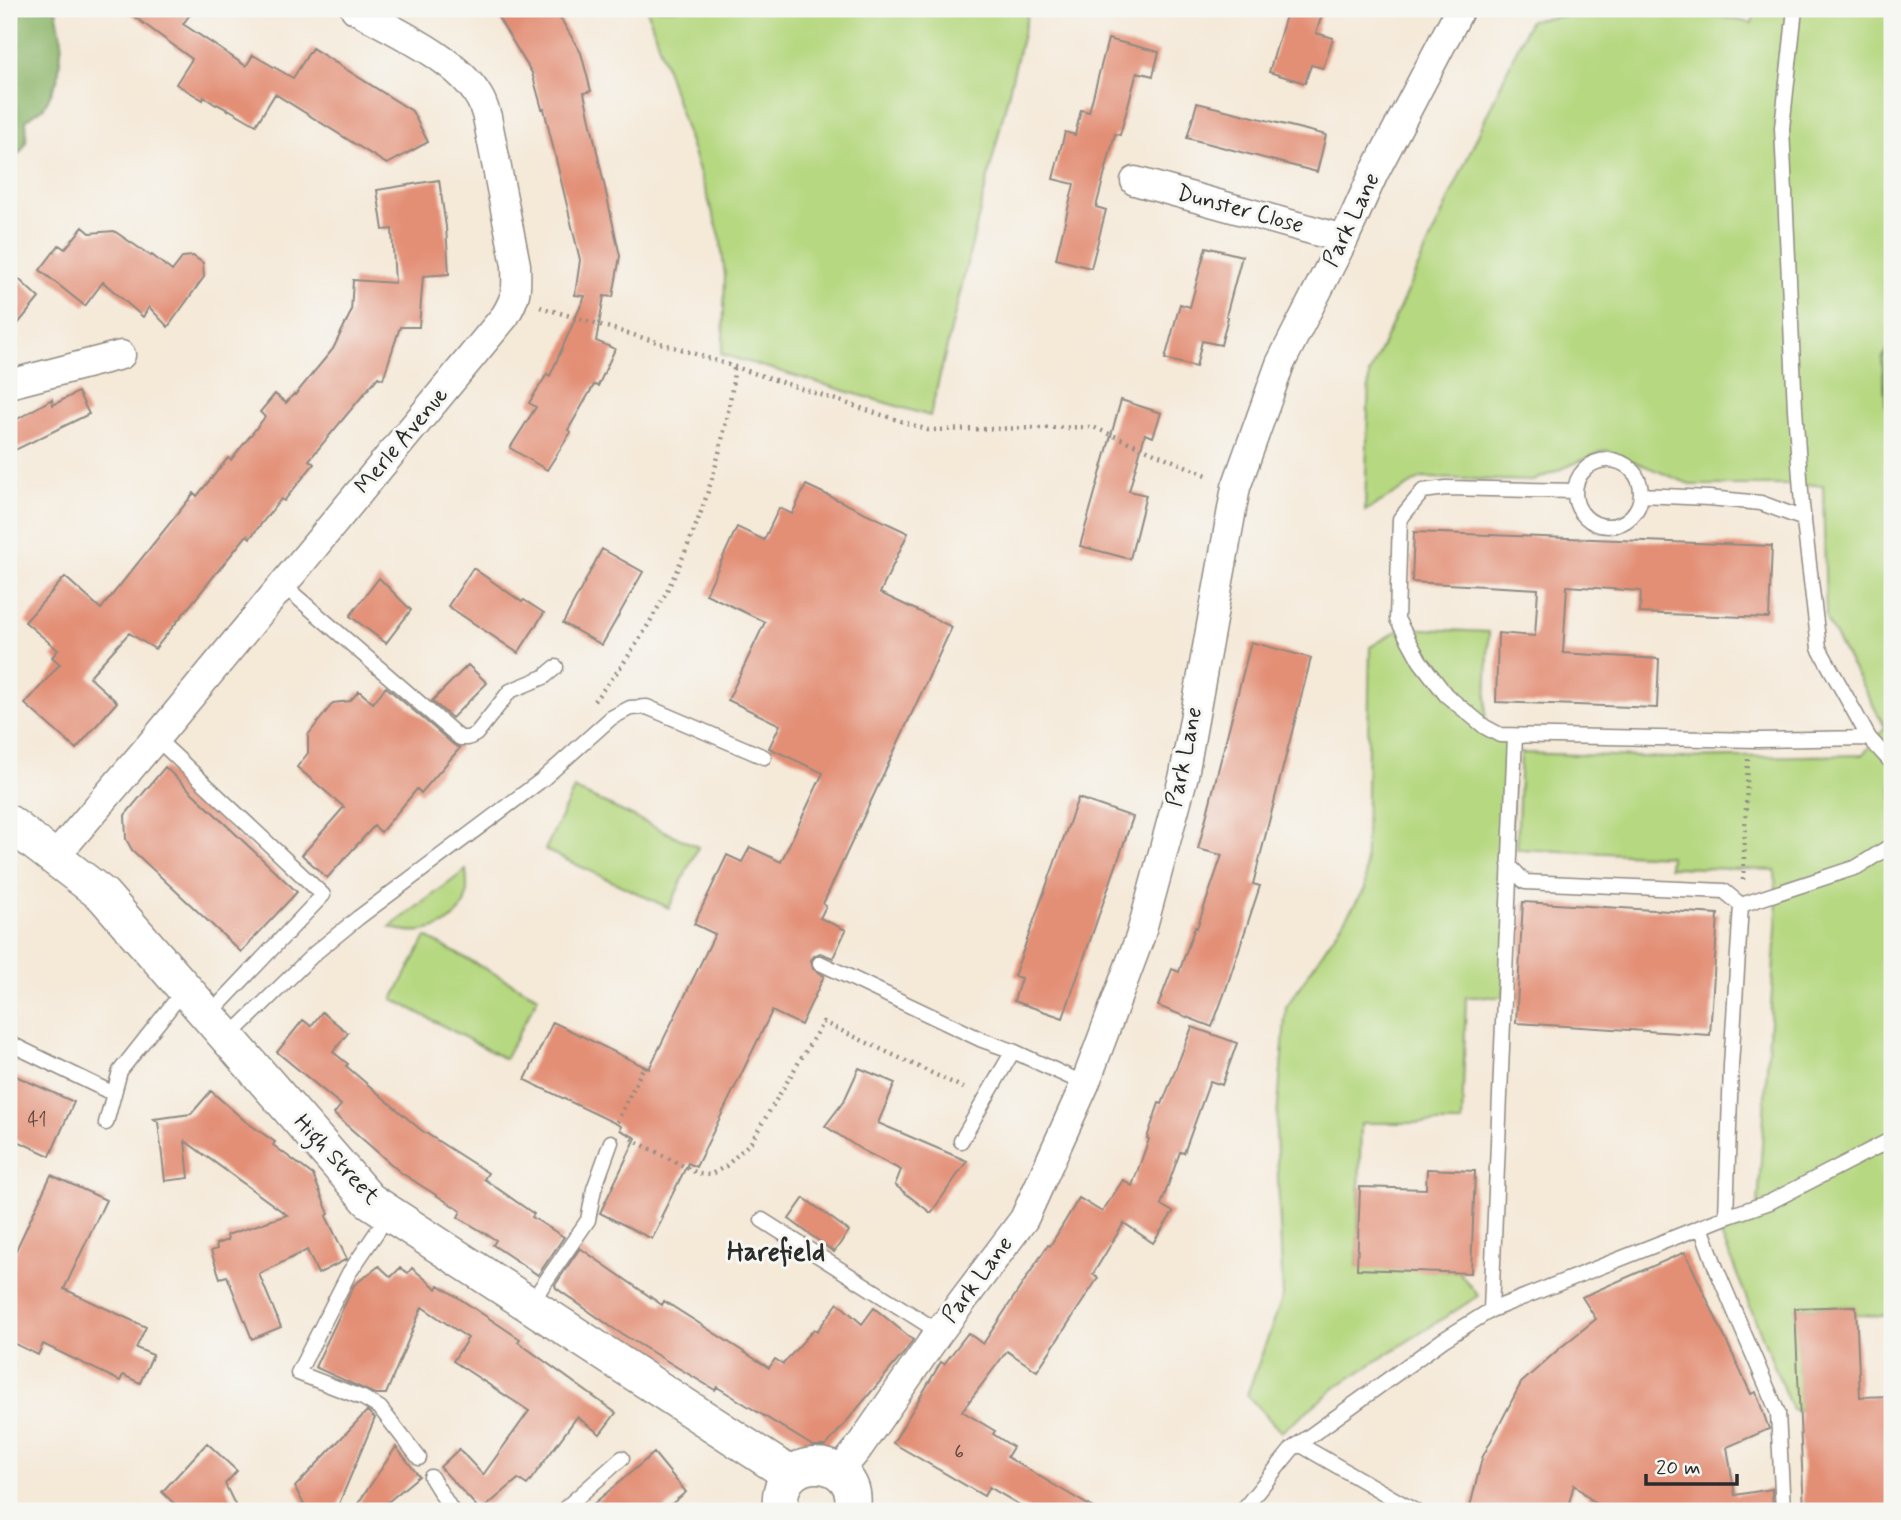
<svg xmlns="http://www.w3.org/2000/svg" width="1901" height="1520" font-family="Mynerve,sans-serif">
<rect width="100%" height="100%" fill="#f6f6f2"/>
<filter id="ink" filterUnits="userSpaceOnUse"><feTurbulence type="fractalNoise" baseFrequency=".0143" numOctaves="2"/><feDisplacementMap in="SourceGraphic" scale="14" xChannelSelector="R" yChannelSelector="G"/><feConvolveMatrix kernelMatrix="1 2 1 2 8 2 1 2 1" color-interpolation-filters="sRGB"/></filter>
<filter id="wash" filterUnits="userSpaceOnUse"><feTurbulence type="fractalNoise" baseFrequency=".00686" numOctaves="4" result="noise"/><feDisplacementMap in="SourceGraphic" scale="28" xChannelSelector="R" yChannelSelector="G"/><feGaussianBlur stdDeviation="1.57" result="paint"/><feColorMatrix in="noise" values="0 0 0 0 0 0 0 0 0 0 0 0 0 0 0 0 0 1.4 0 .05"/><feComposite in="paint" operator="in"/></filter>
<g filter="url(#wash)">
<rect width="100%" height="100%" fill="#f5e9d8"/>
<path fill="#b6d880" stroke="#708256" stroke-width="2" d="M647,9H1029L930,416L721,354L723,343L725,276L720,236Z
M1631,9H1683L1752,23L1756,9H1892V341L1882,359L1890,455L1892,454V1316L1856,1315L1855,1306L1796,1308L1800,1410H1792L1721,1235L1757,1222L1777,913L1775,870L1669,867L1670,856L1517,849L1521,753L1673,758L1863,755L1885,727L1826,619L1823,485H1692L1606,450L1533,481L1422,478L1365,511L1369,375L1530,20Z
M1402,628L1489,632L1485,726L1515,736L1504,997H1466L1462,1123H1361L1357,1268L1459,1272L1478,1296L1339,1385L1281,1432L1247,1395L1283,1296L1276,1131L1286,1007L1365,889L1370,647Z
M574,789L698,847L669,908L545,850Z
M466,870C467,879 468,889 466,898C457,930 417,937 390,927Z
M426,937L538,997L505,1059L393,999Z"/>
<path fill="#90b86e" stroke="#5e724c" stroke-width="2" d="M9,9H56L62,41L58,79L44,107L26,120C27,140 29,145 13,159L9,155Z
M1892,341V454L1890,455L1882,359Z"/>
<g id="blocks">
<path fill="#e38f76" d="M124,9H194L183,24L246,66L253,55L293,78L312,48L412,111L428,142L387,164L275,94L256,125L228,109V110L217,104L216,105L204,97L203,100L176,84L192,59Z
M493,9H555L581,53L591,91L584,93L620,256L613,297L604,296L596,341L615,349L598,386L594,385L568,430L571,432L547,470L510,448L536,407L529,403L547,374L550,376L585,296L575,295L580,260L544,109H542L532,73Z
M1288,9H1324L1316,33L1333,38L1323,68L1311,65L1305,83L1269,72Z
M1108,39L1159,52L1153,76L1137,72L1120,135L1115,134L1096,207L1106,210L1091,268L1056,259L1074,184L1053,179L1065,132L1075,135L1081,110L1089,112Z
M1197,103L1326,135L1317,172L1187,138Z
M439,180L446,227L449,274L423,276L419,327H400L383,379L378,377L309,460L314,464L284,501L281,499L250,538L247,535L155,649L129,633L89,677L117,702L76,749L25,704L60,664L52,657L58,650L25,622L65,577L101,609L194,493L197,496L228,458L231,460L265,417L260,412L275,394L286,403L294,394L295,395L333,349L351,312L353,280L395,283L392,229L383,230L377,190Z
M83,227L90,233L114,231L151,256L152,255L172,271L183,257L193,256L203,263L204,277L168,327L149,307L143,317L103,282L85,306L40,270L59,245L65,249Z
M1206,247L1242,256L1226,316L1228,317L1221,345L1202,341L1196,367L1165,359L1180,304L1190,307Z
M9,270L39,298L9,335Z
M78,392L89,414L9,453V424L52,399L53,405Z
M1121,400L1161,413L1153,437L1145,434L1129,491L1146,495L1130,559L1080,546Z
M806,485L908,533L880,593L952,627L823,904L826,906L820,918L846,930L833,958L820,953L814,956L811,960L813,969L824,976L801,1025L772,1011L696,1167L688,1163L661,1217L663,1218L652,1239L600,1213L636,1138L620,1130L621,1126L525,1080L553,1022L649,1069L715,934L694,924L727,855L742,862L750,847L781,862L823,773L769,748L780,725L728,700L765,622L706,594L737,527L764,540L779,508L792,514Z
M1414,532L1772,546L1769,618L1640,613L1641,591L1567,586L1563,653L1659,659L1657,708L1496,702L1498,633L1535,636L1538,589L1412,582Z
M602,549L643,572L602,645L563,623Z
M473,568L522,602L524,600L544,613L518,653L448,606Z
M379,578L411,610L386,643L350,616Z
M1251,642L1311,658L1253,884L1260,886L1226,989L1212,1027L1158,1006L1172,969L1179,972L1195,927L1197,928L1222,855L1198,849Z
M468,665L487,683L452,718L432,701Z
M386,687L454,745L460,748L421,793L417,789L381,832L374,826L327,878L302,855L344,807L297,767L308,753V735L333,703L350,701L359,691L373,703Z
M165,767L297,892L241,952L132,850L126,839L125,815Z
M1078,798L1133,817L1063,1018L1014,1001L1021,978L1014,976Z
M1523,902L1718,914L1710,1035L1516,1023Z
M322,1012L348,1033L333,1052L348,1064L346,1066L421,1130L488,1173L484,1179L534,1214L532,1217L564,1237L538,1275L493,1245L496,1240L458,1217L461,1211L400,1172L334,1114L341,1105L277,1052L303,1020L311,1026Z
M1192,1027L1237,1043L1222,1085L1210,1081L1184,1153L1180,1152L1161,1205L1173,1212L1153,1243L1124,1223L1093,1274L1098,1278L1037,1371L1007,1351L962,1411L995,1431L993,1434L1013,1447L1007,1457L1098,1511H1030L989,1487L984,1496L893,1443L941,1362L944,1364L968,1333L983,1344L1048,1245L1050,1246L1079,1198L1102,1212L1123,1180L1132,1186L1149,1139L1147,1138L1159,1103L1162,1104Z
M859,1068L895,1083L878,1123L967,1161L931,1213L895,1185L901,1170L862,1150L825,1126L844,1101Z
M9,1073L74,1102L50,1156L9,1137Z
M211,1091L245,1121L275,1142L273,1145L313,1175L329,1214L326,1216L347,1259L318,1274L307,1250L259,1274L281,1327L252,1339L227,1276L220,1278L211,1251L217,1249L216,1244L228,1240L227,1235L287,1215L185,1141L189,1178L165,1181L158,1122L154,1119L191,1114Z
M1427,1169L1475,1171L1471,1273L1357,1269L1360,1187L1426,1189Z
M51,1175L106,1200L64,1289L146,1327L136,1348L153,1355L140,1383L123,1375L120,1381L43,1344L38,1355L9,1341V1265Z
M804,1198L849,1231L834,1252L789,1219Z
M580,1248L662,1305L664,1301L769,1368L775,1359L783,1364L814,1329L817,1331L838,1303L862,1324L874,1308L913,1340L904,1353L826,1446H813L717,1387L715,1390L617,1331L556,1288L555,1285Z
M1685,1252L1751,1394L1756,1392L1769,1429L1727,1447L1735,1495L1772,1489L1773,1511H1603L1574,1484L1567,1511H1469L1482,1458L1521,1383L1560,1348L1596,1319L1582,1297Z
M379,1266L391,1277L400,1268L408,1273L412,1268L437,1289L439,1285L520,1339L518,1342L616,1413L600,1434L577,1417L527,1485L518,1479L481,1511L440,1467L459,1449L483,1475L529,1411L453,1361L468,1338L422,1307L386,1394H375L315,1367L354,1285Z
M1856,1306L1860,1397L1892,1396V1511H1804L1795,1308Z
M367,1411L375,1418L336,1511H307L295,1487Z
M207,1443L237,1471L225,1484L238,1511H182L162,1492Z
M396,1447L419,1476L377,1511H353Z
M654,1453L686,1492L663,1511H585Z"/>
</g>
</g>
<g filter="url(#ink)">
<use href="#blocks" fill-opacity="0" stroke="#908a82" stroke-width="2"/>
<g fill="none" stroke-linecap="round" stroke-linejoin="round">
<g stroke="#908a82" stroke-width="17">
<path id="service" d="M1795,9L1782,128L1795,409L1802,505L1819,648L1869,738L1892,763
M1575 493a33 33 0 1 1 66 0a33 33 0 1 1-66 0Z
M1575,491L1446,488L1423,491L1400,519L1397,619L1420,661L1446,695L1485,727L1500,735L1758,740L1869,738
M1641,495L1709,498L1761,503L1804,519
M283,585L460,738H468L476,734L510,691L544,677L556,667
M156,738L323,895L208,1016
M1509,865L1525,882L1724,891L1741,905
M820,963L982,1040L1013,1051L1085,1084
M229,1037L315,953L358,918L543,779L611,718L630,708L647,707L764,757
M9,1043L114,1094
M106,1123L120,1071L184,990
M961,1141L1013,1051
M389,1214L349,1273L298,1373L363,1398L380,1408L419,1458
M1726,1217L1731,1066L1741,905L1857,867L1892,845
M762,1220L939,1332
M1701,1227L1716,1268L1778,1413L1783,1511
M530,1304L588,1220L594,1189L611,1142
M1491,1310L1515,736
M1299,1444L1415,1511
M431,1477L452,1511
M562,1511L622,1458
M1242,1511L1292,1449L1443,1340L1491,1310L1726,1217L1770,1202L1892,1139"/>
</g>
<g stroke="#908a82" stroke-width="31">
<path id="minor" d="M1135,181L1344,239
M9,384L121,355
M54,858L156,738L505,316C517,296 517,289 516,265L487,117C485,111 483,103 479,97C457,58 393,31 355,9
M839,1472L857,1450L939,1332L1024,1219L1085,1084L1140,937L1184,775L1236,487L1280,364L1344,239L1374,173L1460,9"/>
</g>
<g stroke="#908a82" stroke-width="38">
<path id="tertiary" d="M9,823L103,895L369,1200L791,1475
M781,1511C771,1449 864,1452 852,1511"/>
</g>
<path stroke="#908a82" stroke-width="4.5" stroke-dasharray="2 5" stroke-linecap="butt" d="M540,307L674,347L928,430L1093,427L1209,476
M594,701C605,687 617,673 627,658C672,593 710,504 725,426C729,407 733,388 734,368
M1743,880L1748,759
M617,1122L644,1066
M631,1139L699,1174L710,1175L726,1166L751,1142L823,1022L968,1090"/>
<use href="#service" stroke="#fff" stroke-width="14"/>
<use href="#minor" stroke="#fff" stroke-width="28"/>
<use href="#tertiary" stroke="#fff" stroke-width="35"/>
</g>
</g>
<g text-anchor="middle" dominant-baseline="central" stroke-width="6" stroke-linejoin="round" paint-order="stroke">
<g font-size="19" fill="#59443e">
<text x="37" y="1120">41</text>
<text x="959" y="1452">6</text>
</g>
<g font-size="23" fill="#2b2b2b" stroke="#f6f6f2">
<text transform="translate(1240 210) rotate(15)">Dunster Close</text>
<text transform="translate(1352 220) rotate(-64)">Park Lane</text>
<text transform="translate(402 441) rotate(-50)">Merle Avenue</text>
<text transform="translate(1185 757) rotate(-78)">Park Lane</text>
<text transform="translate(336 1160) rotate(47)">High Street</text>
<text transform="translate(978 1280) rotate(-53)">Park Lane</text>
</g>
<g font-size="26" font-weight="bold" fill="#2b2b2b" stroke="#f6f6f2">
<text x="776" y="1253">Harefield</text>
</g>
</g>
<rect width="1901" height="1520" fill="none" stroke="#f6f6f2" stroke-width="35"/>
<path d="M1646 1474v10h91v-10" fill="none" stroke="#2b2b2b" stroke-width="3.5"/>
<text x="1656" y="1474" font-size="21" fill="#2b2b2b" stroke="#f6f6f2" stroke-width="5" paint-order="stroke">20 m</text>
</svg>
